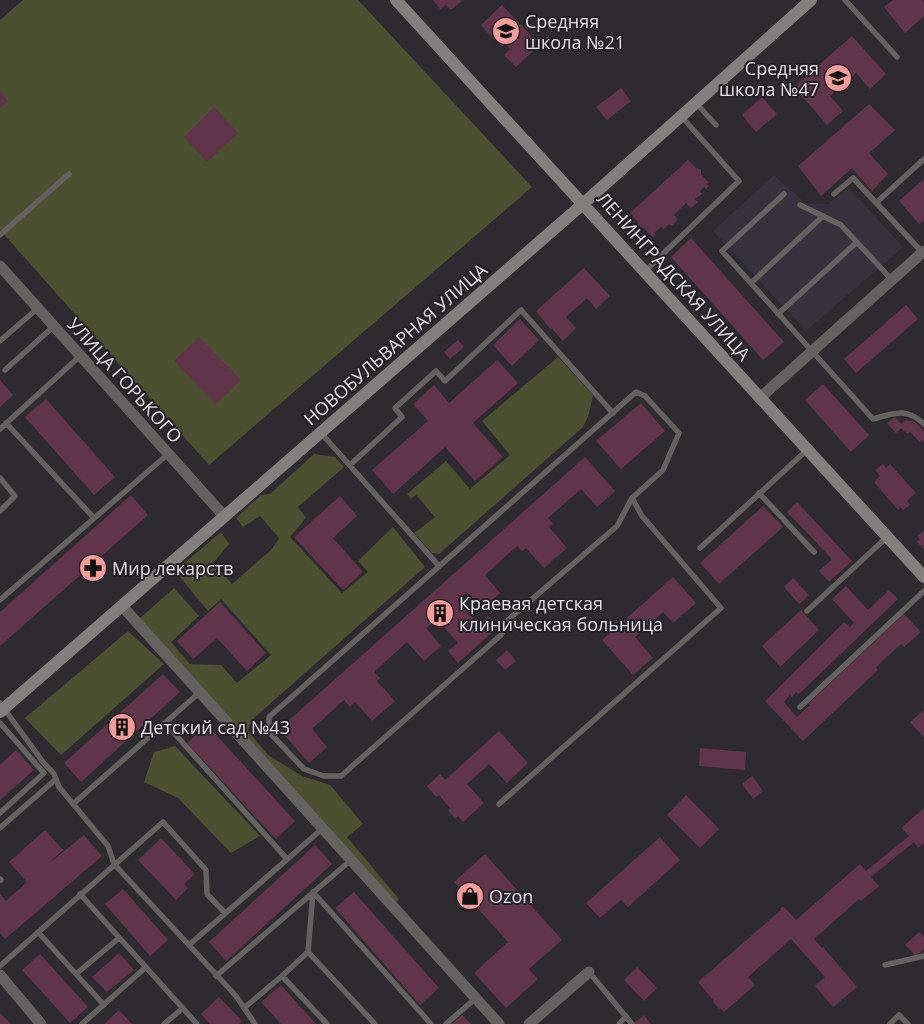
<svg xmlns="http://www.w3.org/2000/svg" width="924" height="1024" font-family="'Open Sans',sans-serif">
<rect width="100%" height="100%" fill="#2d2b30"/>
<path fill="#36313c" d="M774,175L805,203L828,204L849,188L903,247L806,331L713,231Z"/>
<path fill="#4b5030" d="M23,0H358L532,187L209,465L0,230V20Z
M558,357L593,395L589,414L583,427L439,554L432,553L414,533L435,517L416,495L411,499L407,494L446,461L470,489L510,455L482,421Z
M314,454L335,457L344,467L298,507L306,518L290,537L342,593L368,572L358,561L393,527L425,567L253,719L248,731L268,755L302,776L330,785L363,824L347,837L399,899L395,903L139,619L174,588L199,616L171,642L190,664L221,665L237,683L271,655L221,599L208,611L175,571L221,532L229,544L213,563L232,584L272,549L279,538L260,516L243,527L236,518L261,495L270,494Z
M128,631L164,664L61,755L25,718Z
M175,746L260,836L231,853L178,798L144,782L154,752Z"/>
<path fill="#613549" d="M433,0H460L462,1L451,10L446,5L440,9Z
M893,0H922L924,3V16L905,33L884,7Z
M502,5L540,45L516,67L504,55L510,49L498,37L494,40L481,25Z
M852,36L886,74L870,89L856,73L830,96L843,111L827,125L794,87Z
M621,88L631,101L607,120L596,107Z
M0,92L8,101L0,108Z
M762,97L777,114L756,132L742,115Z
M869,104L895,130L869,153L888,174L872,191L852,168L821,196L798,166Z
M214,107L238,133L207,162L184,137Z
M688,160L696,168L701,169V174L709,183L707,184L709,186L706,189L704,187L700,191L702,194L695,199L698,202L691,208L686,203L674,215L678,220L671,226L669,224L663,230L661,227L654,233L656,235L654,237L651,236L644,228L638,227V222L630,213Z
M924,179V220L919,224L899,201Z
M691,238L784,342L763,360L671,257Z
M584,268L610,296L596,309L587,298L566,317L576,328L563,341L552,329L551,330L536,311Z
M906,305L918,319L856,373L844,359Z
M520,319L539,340L512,366L493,345Z
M199,337L241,380L216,404L174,361Z
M458,340L464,347L450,359L444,352Z
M497,360L518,383L473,423L503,457L475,481L445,447L393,494L372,470L428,421L413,404L434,385L449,403Z
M0,380L13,395L0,407Z
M823,384L869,435L851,452L805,400Z
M46,399L115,477L94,495L25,417Z
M641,403L665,431L621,469L596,441Z
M895,417L901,424L906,420L915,422L924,431V442L922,440L920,442L910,432L907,434L901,428L896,433L887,423Z
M585,457L615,491L597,507L581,489L548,518L553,524L549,527L567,548L544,568L526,548L522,551L517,546L485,575L500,593L482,609L467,592L458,600L479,624L488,616L498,627L458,663L448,651L458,643L437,619L426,628L441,646L424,661L407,642L374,672L380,678L377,681L395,701L372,721L355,702L350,707L344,700L312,729L327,747L309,763L279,729Z
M883,464L886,468L890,464L916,493L907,501L910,505L903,510L901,508L898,510L874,482L880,476L875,470Z
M131,495L148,515L0,646V612Z
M340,496L357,516L333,538L363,572L343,590L294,537Z
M797,502L852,561L829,582L819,571L832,559L787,512Z
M763,506L783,527L719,584L700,563Z
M924,530V549L917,542L920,539L917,536Z
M673,577L696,603L673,623L663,612L635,637L653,658L633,675L602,640Z
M793,578L809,595L799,604L784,587Z
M846,586L868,610L889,590L898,599L799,694L796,692L792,697L790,695L784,702L797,717L810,705L808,704L904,614L921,632L904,647L901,644L876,667L878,670L803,741L765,701L844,622L850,627L854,623L832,599Z
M220,602L266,653L247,671L217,638L193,659L177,641Z
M801,610L819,630L780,667L762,646Z
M507,650L516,661L505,670L496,660Z
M163,674L180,692L81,782L64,763Z
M924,710V738L910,722Z
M207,725L295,821L276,839L187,743Z
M499,731L528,763L507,783L489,764L467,784L484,803L463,822L458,816L455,819L448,810L450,808L439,795L436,797L427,786L440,774L445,780Z
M700,748L746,752L745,770L699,766Z
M16,750L34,770L0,800V765Z
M752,776L763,791L753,799L742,784Z
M686,795L719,829L700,848L667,815Z
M924,808V843L918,848L914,842L871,877L879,886L861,901L859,899L814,939L822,948L823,947L857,987L833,1007L815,986L825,977L791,939L748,977L755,985L724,1012L720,1008L719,1009L713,1002L714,1001L698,982L781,910L780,909L782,907H784L796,920L860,864L866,871L909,836L901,828Z
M45,830L63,850L48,864L84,835L102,856L5,939L0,933V894L6,901L27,882L9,862Z
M660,837L680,860L628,907L621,900L600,918L586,903Z
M161,838L195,874L184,884L188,888L176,900L138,860Z
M315,845L332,864L226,961L209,942Z
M485,854L562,940L529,969L538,979L506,1008L474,973L508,942L454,882Z
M123,889L168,940L150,956L105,904Z
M354,892L439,988L420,1005L335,908Z
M919,932L924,937V949L916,956L905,945Z
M119,953L134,970L107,992L92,977Z
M40,954L88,1007L70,1023L22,970Z
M637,967L657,988L644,1001L624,980Z
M281,985L316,1024H281L261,1002Z
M219,997L242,1021L239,1024H210L201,1014Z
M119,1010L132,1024H104Z
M0,1013L11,1024H0Z
M462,1015L471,1024H452Z
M644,1015L651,1024H635L634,1023Z"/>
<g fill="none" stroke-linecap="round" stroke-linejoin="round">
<path stroke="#63625f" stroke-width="5.5" d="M845,0L897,57
M696,103L716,125
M784,194L722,251L873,419C895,413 906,407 924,424
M834,194L853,178L922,252
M877,202L924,159
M800,205L841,225L892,280
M0,235L69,174
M645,271L739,181L681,116
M751,283L823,216
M778,314L857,242
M0,341L38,308
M5,370L54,326
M636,392L645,396L679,433L663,470L632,498L617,526L508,620L501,635L341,776H324L304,769L269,732V717Z
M6,423L94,518
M0,429L80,356
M321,433L439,566
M350,465L402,417L395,408L436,371L445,381L521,310L613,413
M0,478L15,496L0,511
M759,493L814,552
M700,548L807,450
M0,600L168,454
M807,611L887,537
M0,703L43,762L54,774L59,787L108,846L114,864L236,996L255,1024
M800,707L924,591
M0,723L44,773L0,813
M165,723L287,859
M73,804L200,692
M499,804L721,608L642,516L632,498
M0,828L56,779
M0,879L1,880
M313,892L431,1024
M80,894L197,1024
M38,932L104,1005
M189,945L323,828
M308,952L375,1024
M885,965L924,956
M0,966L163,822L206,870L207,894L225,913
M589,972L632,1024
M76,974L119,938
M216,976L351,860
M282,976L308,952L313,892
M244,1008L282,976L327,1024
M82,1024L146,967
M164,1024L183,1008
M446,1024L476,998
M619,1024L626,1016
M890,1024L899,1015L908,1024"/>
<path stroke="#63625f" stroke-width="11" d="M0,266L225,517
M760,398L924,251
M122,606L499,1024
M0,975L41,1024
M529,1024L589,972"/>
<path stroke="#82807c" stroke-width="12" d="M396,0C573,191 747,385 924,577
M0,712L584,203L811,0"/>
</g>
<defs>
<g id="school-disc" transform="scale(1.4375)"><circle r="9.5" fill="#f59b9a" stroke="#232126"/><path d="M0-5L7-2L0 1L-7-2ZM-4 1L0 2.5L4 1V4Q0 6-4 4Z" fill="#111"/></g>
<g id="pharmacy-disc" transform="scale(1.4375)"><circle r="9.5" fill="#f59b9a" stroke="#232126"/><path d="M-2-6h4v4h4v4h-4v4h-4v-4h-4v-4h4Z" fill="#111"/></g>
<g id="building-disc" transform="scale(1.4375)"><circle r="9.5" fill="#f59b9a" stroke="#232126"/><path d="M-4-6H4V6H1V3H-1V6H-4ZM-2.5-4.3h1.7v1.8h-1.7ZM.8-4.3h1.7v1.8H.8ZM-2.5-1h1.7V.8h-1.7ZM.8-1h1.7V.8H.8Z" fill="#111"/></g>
<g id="shop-disc" transform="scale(1.4375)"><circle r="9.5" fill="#f59b9a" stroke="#232126"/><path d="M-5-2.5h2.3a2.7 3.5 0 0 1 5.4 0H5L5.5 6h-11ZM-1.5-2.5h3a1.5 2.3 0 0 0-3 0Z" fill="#111"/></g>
</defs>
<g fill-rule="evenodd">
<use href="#school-disc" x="506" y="31"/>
<use href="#school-disc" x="838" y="78"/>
<use href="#pharmacy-disc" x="93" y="568"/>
<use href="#building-disc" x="440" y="613"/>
<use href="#building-disc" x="122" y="727"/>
<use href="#shop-disc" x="470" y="896"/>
</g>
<g text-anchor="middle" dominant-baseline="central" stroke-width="4" stroke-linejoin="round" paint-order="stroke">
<g font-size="18" fill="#e4e2e6" stroke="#232126" text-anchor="start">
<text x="525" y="21">Средняя<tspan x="525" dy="21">школа №21</tspan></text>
<text x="819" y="68" text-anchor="end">Средняя<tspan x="819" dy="21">школа №47</tspan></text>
<text x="112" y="568">Мир лекарств</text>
<text x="459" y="603">Краевая детская<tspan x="459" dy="21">клиническая больница</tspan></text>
<text x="141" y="727">Детский сад №43</text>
<text x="489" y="896">Ozon</text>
</g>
<g font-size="18" fill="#e4e2e6" stroke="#232126">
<text transform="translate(674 276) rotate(48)">ЛЕНИНГРАДСКАЯ УЛИЦА</text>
<text transform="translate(395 344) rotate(-41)">НОВОБУЛЬВАРНАЯ УЛИЦА</text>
<text transform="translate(125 380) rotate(48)">УЛИЦА ГОРЬКОГО</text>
</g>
</g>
</svg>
